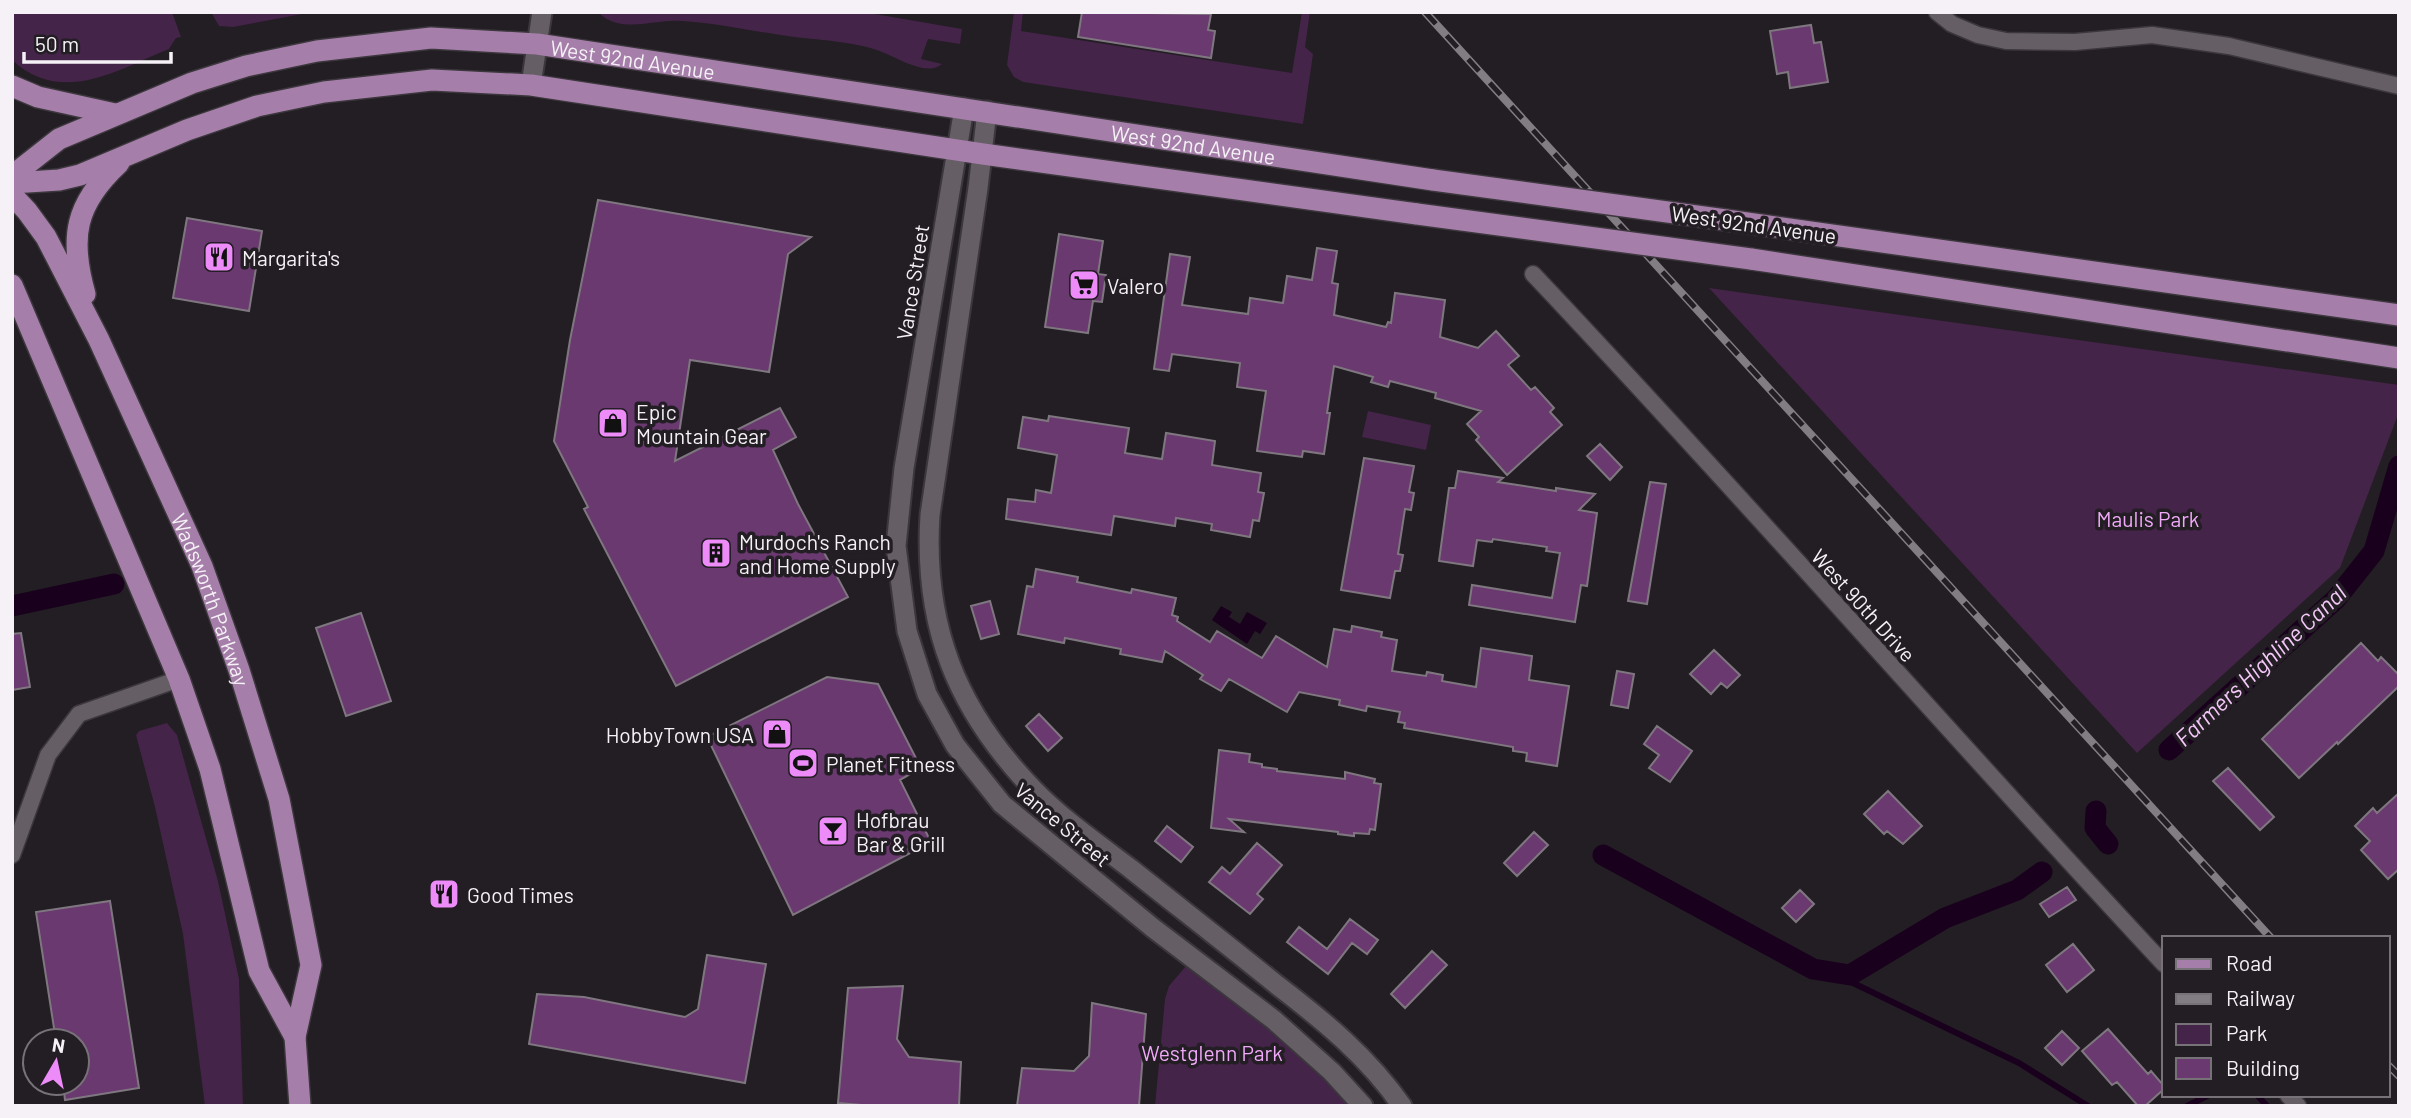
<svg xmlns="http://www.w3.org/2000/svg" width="2411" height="1118" font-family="Barlow,sans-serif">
<rect width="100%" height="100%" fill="#231d24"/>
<path fill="#442448" d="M12,12H172L181,37L176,38L169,49C117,70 62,106 12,60Z
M211,12H313L233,27L219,26Z
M598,12H863L962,29L960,44L928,39L921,59L942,64C927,77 898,58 882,52C855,41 816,40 787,36C752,31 716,23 681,21C654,19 620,35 598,12Z
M1014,12H1023L1021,31L1292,73L1302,12H1310L1305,47L1313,54L1303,124L1023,82L1014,77L1007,65Z
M1709,288L2399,385V412L2340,568L2137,753Z
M1368,411L1431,425L1426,450L1362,437Z
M167,723L177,735L218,881L239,979L243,1106H205L183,934L155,807L136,735L139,731Z
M1186,966L1302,1055L1350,1106H1155L1165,999L1169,986Z"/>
<path fill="#19001d" d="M1221,606L1232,612L1229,617L1240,624L1247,612L1267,623L1260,634L1255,631L1247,644L1212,620Z"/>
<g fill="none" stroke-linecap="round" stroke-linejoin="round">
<path stroke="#19001d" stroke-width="6" d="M1851,982L2019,1063L2088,1106
M2257,1095L2267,1106
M2187,1106L2209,1095"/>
<path stroke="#19001d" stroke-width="21" d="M12,606L114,584
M2169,750L2336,599L2374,551L2399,466
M2096,811L2095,828L2108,844
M1603,855L1813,969L1850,975L1945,918L2017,890L2042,872"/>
</g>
<path fill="#69396f" stroke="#7f777f" stroke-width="2" d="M1082,12L1211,14L1208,30L1215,31L1211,58L1078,37Z
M1811,25L1814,43L1821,42L1828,82L1790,88L1788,72L1777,74L1770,31Z
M598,200L811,237L788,254L769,372L690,360L675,461L780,408L796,437L773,450L798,504L848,597L676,686L584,509L588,507L554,441L570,340Z
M187,218L262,231L249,311L173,298Z
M1059,234L1103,241L1098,274L1106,275L1102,302L1093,301L1088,333L1045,327Z
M1317,248L1337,251L1332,283L1338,284L1334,315L1386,327L1388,322L1391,323L1395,293L1445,300L1440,337L1478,348L1496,331L1519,356L1508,365L1531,390L1535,387L1554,408L1550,412L1562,425L1507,475L1476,440L1479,437L1467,424L1481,411L1435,398L1436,393L1390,381L1388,387L1371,382L1373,377L1334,366L1327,413H1330L1324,454L1303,451L1302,457L1257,451L1266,391L1237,387L1240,363L1172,354L1169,371L1154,369L1170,254L1190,257L1182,305L1248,314L1250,298L1283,303L1287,276L1312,280Z
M1049,416L1129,428L1125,453L1162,459L1166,433L1215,441L1212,465L1261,473L1258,492L1264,493L1259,521L1253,520L1250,537L1211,530L1212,524L1176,518L1175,526L1114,516L1111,535L1006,519L1008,499L1035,502L1036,490L1051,493L1057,455L1018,448L1023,417L1048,421Z
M1600,444L1622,467L1610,480L1587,456Z
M1364,458L1414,466L1409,492L1414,493L1411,510L1405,509L1398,554L1403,555L1400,571H1395L1390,598L1341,590Z
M1458,471L1503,478L1498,482L1556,491V488L1595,494L1579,510L1597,513L1587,586L1581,585L1575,622L1469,605L1472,585L1552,598L1560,553L1546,551L1547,547L1493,539L1492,542L1477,540L1473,566L1439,561L1449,488H1455Z
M1650,482L1666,484L1647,604L1628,601Z
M1036,569L1078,577L1077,582L1131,593L1132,589L1176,598L1172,615L1178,617L1177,621L1210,642L1217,631L1262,658L1276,636L1327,667L1334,629L1351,632L1352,626L1382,632L1381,637L1397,640L1392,671L1426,676L1427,672L1443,675L1442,681L1476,687L1481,648L1532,656L1529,680L1569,686L1557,766L1526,761L1527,753L1513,751V747L1404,728L1405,723L1398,722L1400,712L1367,706L1366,711L1339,705L1340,700L1299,692L1287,712L1229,679L1221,691L1200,679L1203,675L1165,651L1162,662L1120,654L1121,649L1100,645L1065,638L1064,643L1018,634L1027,586L1033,587Z
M990,601L999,634L981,639L971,606Z
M361,613L391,701L346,716L316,628Z
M21,633L30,687L12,690V634Z
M2361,643L2378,661L2381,657L2399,675V686L2338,744L2337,742L2299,778L2262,739Z
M1714,650L1740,675L1727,688L1721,683L1711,694L1690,674Z
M1617,671L1634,674L1628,708L1611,705Z
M827,677L878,684L921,768L900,780L931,842L793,915L707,737Z
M1039,714L1062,738L1048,751L1026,726Z
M1657,726L1692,751L1670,782L1649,768L1659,755L1644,744Z
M1219,750L1250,754L1249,762L1262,764V767L1277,769V771L1345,779V772L1375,779L1374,783L1381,784L1375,830L1370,829L1369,834L1354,833V836L1338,834V832L1229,819L1244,832L1211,828Z
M2228,768L2274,817L2260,830L2213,781Z
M1888,791L1922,826L1903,844L1887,831L1884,834L1864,814Z
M2399,793V869L2388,879L2361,850L2370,841L2355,826L2373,808L2377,813Z
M1167,826L1193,847L1181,862L1155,841Z
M1534,832L1548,845L1517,876L1504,863Z
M1257,843L1282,865L1257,894L1263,899L1250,914L1209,882L1222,867L1230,874Z
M2067,887L2076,900L2049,917L2040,904Z
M1800,890L1814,904L1796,922L1782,908Z
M110,901L139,1088L65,1100L63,1083H77V1041H56L36,912Z
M1350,919L1378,940L1367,954L1352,943L1328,974L1287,942L1299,927L1327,949Z
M2073,944L2094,970L2067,992L2046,965Z
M1432,951L1447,965L1405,1008L1391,994Z
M707,955L766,964L745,1083L529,1044L537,994L584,997L685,1017L698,1009Z
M903,986L897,1039L909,1057L961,1062L959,1106H874L838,1103L848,988Z
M1092,1003L1146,1014L1139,1106H1017L1022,1068L1074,1071L1089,1056Z
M2108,1029L2148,1074L2151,1071L2164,1086V1089L2145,1106H2138L2117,1082L2112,1085L2082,1051Z
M2062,1031L2079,1048L2062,1065L2045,1048Z"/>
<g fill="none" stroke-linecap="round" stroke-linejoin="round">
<g stroke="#3b373c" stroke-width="19">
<path id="minor" d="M1937,12L1952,24L1978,35L2006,41L2075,42L2152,35L2229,46L2399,86
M1533,274C1747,500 1951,736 2164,964
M12,855L48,755L79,714L179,679
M2288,1095L2298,1106"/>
</g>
<g stroke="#3b373c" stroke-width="23">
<path id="tertiary" d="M531,85L542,12
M964,108L904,468L896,546L907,631L927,694L955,745L1002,804L1153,928L1274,1020L1332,1072L1363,1106
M987,111L978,188L930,515C923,625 956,709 1033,789C1062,819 1098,844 1131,869C1180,908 1229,946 1277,985C1324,1021 1368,1057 1402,1106"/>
</g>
<g stroke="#3b373c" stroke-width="24">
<g id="primary">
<path d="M12,86L38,97L115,114"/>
<path id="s1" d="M12,176L59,139L192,83L246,66L317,51L431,38L537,44L1433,180"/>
<path d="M12,183L59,180L80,175L187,130L257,106L324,92L432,80L531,85L983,154L1417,214"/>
<path id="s2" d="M12,195L27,211L46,237L99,340L202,566L239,670L279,799L311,965L295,1037L300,1106"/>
<path d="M1726,220L2399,315"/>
<path d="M1751,259L2399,358"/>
<path d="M12,285L179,679L210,769L259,971L295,1037"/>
<path d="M85,294C69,237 75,204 119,163"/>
</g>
</g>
<use href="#minor" stroke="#655e65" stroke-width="16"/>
<use href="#tertiary" stroke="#655e65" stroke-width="19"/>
<use href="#primary" stroke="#a57ea9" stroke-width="21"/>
<g stroke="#827d83" stroke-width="8">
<path id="rail" d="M1425,12L2271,938
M2388,1065L2399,1076"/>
</g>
<use href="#rail" stroke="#231d24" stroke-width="5" stroke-dasharray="16" stroke-linecap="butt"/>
<g stroke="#3b373c" stroke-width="24" stroke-linecap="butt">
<path id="primary-bridge" d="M1433,180L1726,220
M1417,214L1751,259"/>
</g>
<use href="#primary-bridge" stroke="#a57ea9" stroke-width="21"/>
</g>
<defs>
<g id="restaurant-square" transform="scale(1.575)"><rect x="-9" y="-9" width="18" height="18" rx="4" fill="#ed8cf9" stroke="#231d24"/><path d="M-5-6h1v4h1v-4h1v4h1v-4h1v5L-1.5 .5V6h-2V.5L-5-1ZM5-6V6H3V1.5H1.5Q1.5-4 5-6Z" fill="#111"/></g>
<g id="supermarket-square" transform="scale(1.575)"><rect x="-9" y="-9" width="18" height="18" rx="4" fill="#ed8cf9" stroke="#231d24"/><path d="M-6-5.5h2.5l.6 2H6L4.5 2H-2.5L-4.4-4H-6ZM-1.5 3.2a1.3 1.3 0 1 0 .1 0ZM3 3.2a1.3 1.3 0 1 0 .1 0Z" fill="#111"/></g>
<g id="shop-square" transform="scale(1.575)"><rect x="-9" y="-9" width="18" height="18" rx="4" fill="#ed8cf9" stroke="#231d24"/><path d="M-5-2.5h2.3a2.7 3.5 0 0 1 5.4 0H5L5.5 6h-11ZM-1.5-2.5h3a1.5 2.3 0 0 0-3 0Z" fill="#111"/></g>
<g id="building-square" transform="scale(1.575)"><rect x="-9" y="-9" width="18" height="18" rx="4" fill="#ed8cf9" stroke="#231d24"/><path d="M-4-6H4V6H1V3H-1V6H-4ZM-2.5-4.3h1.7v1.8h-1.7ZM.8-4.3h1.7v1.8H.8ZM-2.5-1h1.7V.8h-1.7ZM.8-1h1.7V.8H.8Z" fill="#111"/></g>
<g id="stadium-square" transform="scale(1.575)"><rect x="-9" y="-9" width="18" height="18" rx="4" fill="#ed8cf9" stroke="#231d24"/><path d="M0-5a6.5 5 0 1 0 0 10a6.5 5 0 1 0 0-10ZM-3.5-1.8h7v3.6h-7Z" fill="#111"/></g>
<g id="bar-square" transform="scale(1.575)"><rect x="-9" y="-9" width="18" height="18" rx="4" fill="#ed8cf9" stroke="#231d24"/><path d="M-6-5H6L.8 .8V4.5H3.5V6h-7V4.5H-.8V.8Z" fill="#111"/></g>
</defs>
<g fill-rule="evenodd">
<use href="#restaurant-square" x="219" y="257"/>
<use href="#supermarket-square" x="1084" y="285"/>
<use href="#shop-square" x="613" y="423"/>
<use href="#building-square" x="716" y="553"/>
<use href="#shop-square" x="777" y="734"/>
<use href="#stadium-square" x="803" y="763"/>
<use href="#bar-square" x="833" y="831"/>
<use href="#restaurant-square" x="444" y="894"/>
</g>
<g text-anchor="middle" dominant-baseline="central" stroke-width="7" stroke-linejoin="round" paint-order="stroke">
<g font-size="21" fill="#f5f1f6" stroke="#231d24">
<text stroke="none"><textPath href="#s1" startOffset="651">West 92nd Avenue</textPath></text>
<text stroke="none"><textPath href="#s1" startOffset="1218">West 92nd Avenue</textPath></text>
<text transform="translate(1754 224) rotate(8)">West 92nd Avenue</text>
<text transform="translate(912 282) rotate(-81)">Vance Street</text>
<text stroke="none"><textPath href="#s2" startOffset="453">Wadsworth Parkway</textPath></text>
<text transform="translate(1864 605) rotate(48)">West 90th Drive</text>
<text transform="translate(1063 824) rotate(40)">Vance Street</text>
</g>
<g font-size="21" fill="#f5f1f6" stroke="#231d24" text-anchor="start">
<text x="242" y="257">Margarita's</text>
<text x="1107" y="285">Valero</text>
<text x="636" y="411">Epic<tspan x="636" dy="24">Mountain Gear</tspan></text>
<text x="739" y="541">Murdoch's Ranch<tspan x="739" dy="24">and Home Supply</tspan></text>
<text x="754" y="734" text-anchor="end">HobbyTown USA</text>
<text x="826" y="763">Planet Fitness</text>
<text x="856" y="819">Hofbrau<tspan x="856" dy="24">Bar &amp; Grill</tspan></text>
<text x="467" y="894">Good Times</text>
</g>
<g font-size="21" fill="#f0a9f8" stroke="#231d24">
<text x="2148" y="518">Maulis Park</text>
<text x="1212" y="1052">Westglenn Park</text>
</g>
<g font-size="23" font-style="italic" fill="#f4c8f8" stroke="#231d24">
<text transform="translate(2260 665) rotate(-43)">Farmers Highline Canal</text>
</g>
</g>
<rect width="2411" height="1118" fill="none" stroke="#f5f1f6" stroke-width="28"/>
<rect x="2162" y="936" width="228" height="161" fill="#231d24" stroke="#777278" stroke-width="2"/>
<rect x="2176" y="959" width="35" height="10" fill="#a57ea9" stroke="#777278" stroke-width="2"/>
<text x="2226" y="971" font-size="21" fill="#f5f1f6">Road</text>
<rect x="2176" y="994" width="35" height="10" fill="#827d83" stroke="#777278" stroke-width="2"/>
<text x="2226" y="1006" font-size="21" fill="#f5f1f6">Railway</text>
<rect x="2176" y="1024" width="35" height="21" fill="#442448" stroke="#777278" stroke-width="2"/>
<text x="2226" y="1041" font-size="21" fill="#f5f1f6">Park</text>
<rect x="2176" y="1058" width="35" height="21" fill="#69396f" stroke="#777278" stroke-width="2"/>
<text x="2226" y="1076" font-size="21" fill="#f5f1f6">Building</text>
<g transform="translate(56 1062) rotate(9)"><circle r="33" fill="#231d24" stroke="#777278" stroke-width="2"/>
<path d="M0-5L12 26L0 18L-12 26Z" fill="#ed8cf9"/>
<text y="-10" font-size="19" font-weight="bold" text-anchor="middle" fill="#f5f1f6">N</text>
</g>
<path d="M24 52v10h147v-10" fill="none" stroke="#f5f1f6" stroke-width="3.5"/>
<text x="35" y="52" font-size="21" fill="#f5f1f6" stroke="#231d24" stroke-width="5" paint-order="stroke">50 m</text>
</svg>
